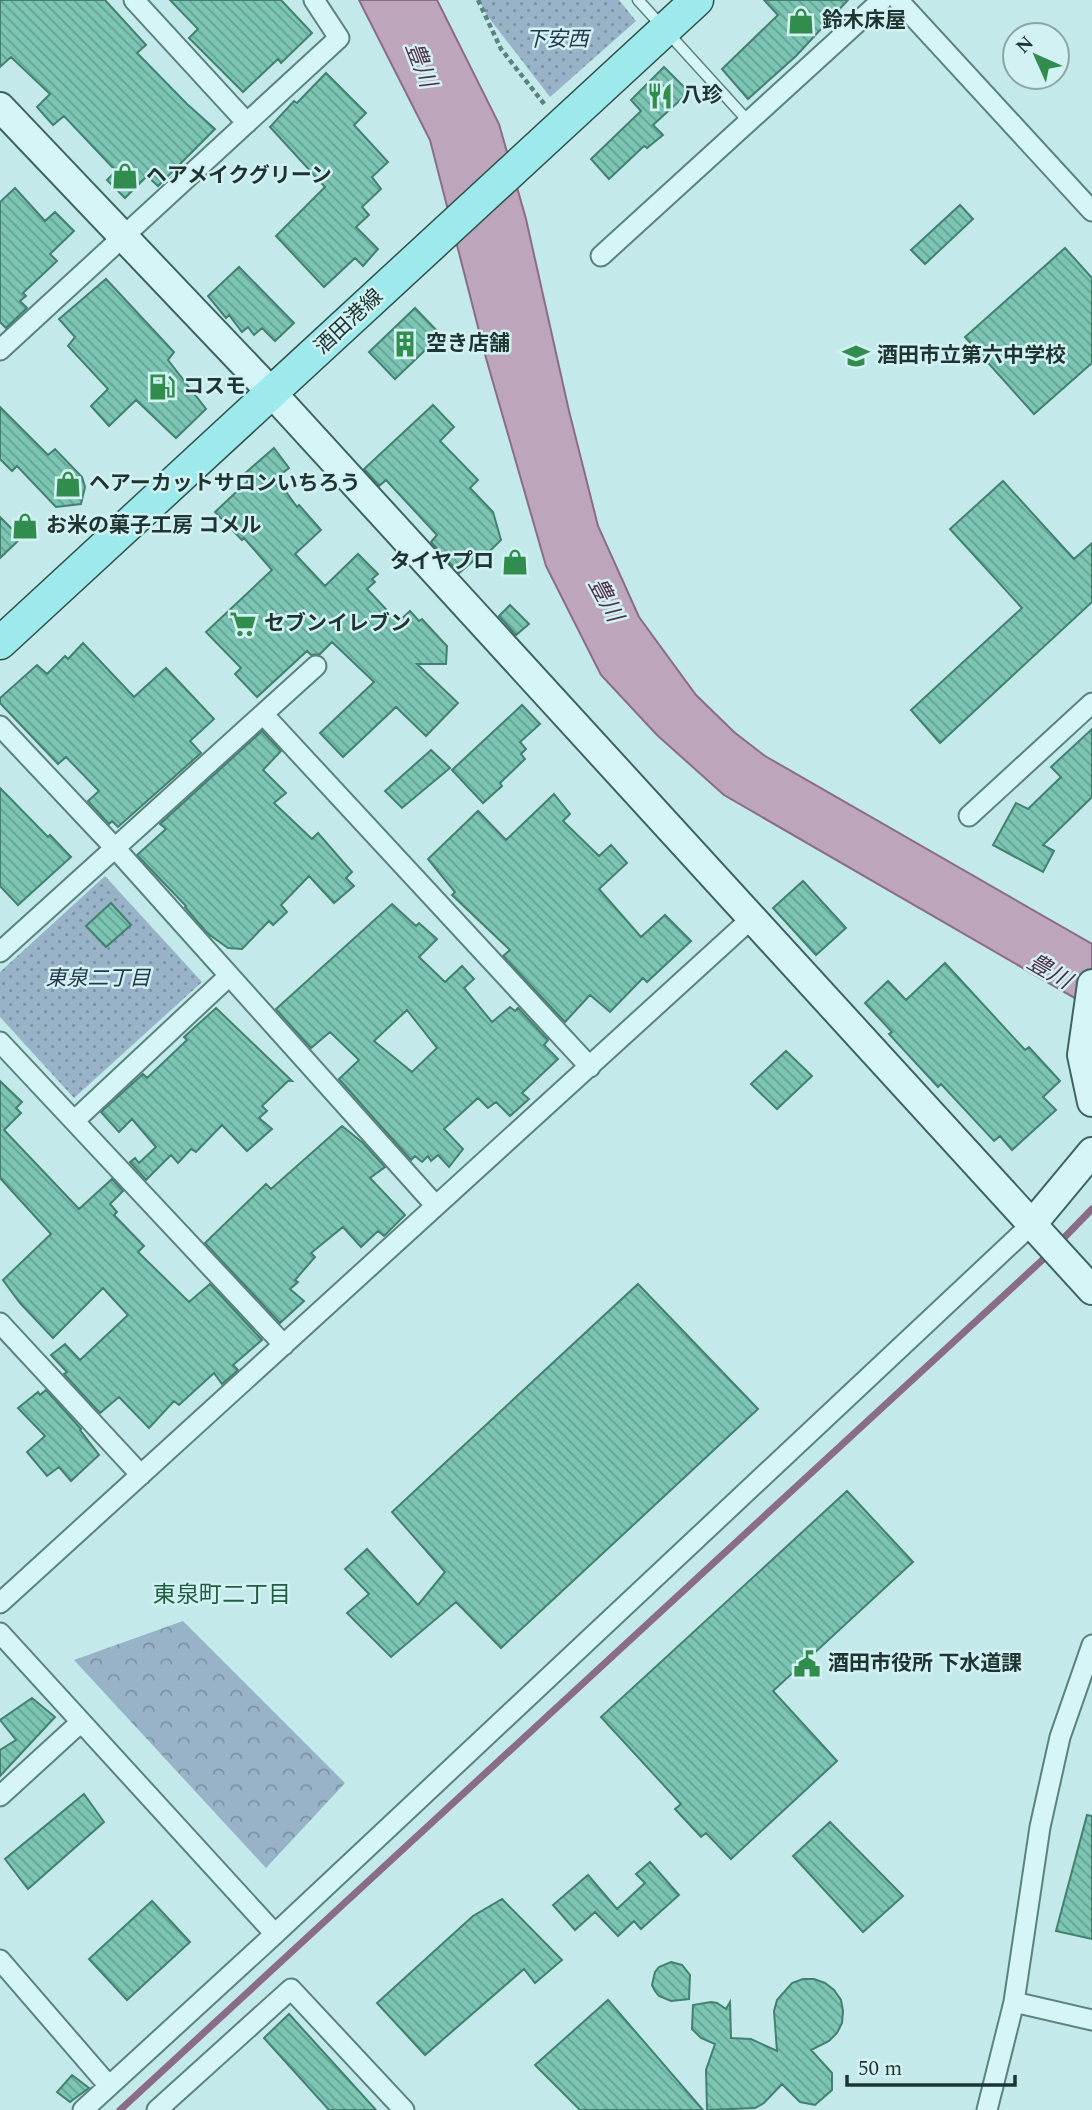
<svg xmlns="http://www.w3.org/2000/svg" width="1092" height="2110" font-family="Spectral,'Noto Sans JP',serif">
<defs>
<pattern id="forest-crowns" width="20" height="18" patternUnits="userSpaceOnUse" patternTransform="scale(1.75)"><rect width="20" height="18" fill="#98b2c7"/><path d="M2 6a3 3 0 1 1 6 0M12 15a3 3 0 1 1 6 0" fill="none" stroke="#7b92a2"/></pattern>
<pattern id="park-dots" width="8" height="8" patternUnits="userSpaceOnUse" patternTransform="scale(1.75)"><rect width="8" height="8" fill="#98b2c7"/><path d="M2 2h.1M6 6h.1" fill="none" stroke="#7b92a2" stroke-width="1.8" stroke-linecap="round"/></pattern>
<pattern id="building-back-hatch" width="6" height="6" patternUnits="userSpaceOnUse" patternTransform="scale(1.75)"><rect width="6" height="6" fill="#7bc5b2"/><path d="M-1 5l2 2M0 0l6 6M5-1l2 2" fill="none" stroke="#64a191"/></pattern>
</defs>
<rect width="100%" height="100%" fill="#c3e9ea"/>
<path fill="url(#forest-crowns)" d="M183,1621L345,1783L266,1868L74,1660Z"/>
<path fill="url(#park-dots)" d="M479,0H619L636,21L550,97L486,14Z
M105,876L202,982L74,1098L0,1017V972Z"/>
<path fill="#bda5bc" stroke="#8a6c88" stroke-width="2" d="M359,0H437L499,124L526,219L569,411L598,526L639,617L696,695L734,732L765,756L1092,944V1008L724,795L657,735L601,675L546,566L486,358L430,140Z"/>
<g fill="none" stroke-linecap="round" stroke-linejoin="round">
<path stroke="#8a6c88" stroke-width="7" d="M1059,1243L1092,1209
M120,2110L1051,1252"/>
</g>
<path fill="url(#building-back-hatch)" stroke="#43806f" stroke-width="2" fill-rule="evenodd" d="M0,0H105L146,45L137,53L187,104L215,129L158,186L147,176L125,198L107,180L116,171L64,116L53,125L37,107L50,94L11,57L0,67Z
M170,0H281L312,33L281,63L278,59L243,92L189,38L198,29Z
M764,0H848L796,56L748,99L722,69L778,15Z
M664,67L689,92L653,125L663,135L647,148L644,146L609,179L591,159L641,111L631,100Z
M326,73L366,113L354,125L388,162L372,177L381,189L362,207L369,215L356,227L378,249L363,266L355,258L324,287L276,236L325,187L270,127L294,101L297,103Z
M15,188L45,221L55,212L74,231L50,254L57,261L23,293L26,296L20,301L27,308L6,328L0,322V202Z
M960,205L973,219L925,264L911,250Z
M1065,248L1092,278V363L1034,414L965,337Z
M239,267L294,323L275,341L262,328L254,335L248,327L242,332L229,315L226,318L208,296Z
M106,279L174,352L168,360L206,409L176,438L136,400L109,426L91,406L108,389L68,346L75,337L59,319Z
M415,308L441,335L395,379L369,352Z
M433,405L454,427L440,441L478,480L470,488L493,512L501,540L484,557L479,556L459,573L431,542L437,535L386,480L379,486L364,469Z
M0,407L48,455L55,449L82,477L85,487L81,504L56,507L17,466L12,471L0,459Z
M274,448L289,468L276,478L297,507L299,505L321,530L295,554L325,586L358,554L378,574L372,579L375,582L367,589L398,622L410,611L419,621L422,619L447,646L446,664H417L458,703L426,736L396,707L343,757L320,733L374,682L332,642L320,654L311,655L307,651L257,697L235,674L241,668L206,632L272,570L244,538L242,540L215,512L248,481L243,475Z
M1003,481L1074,559L1092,543V602L940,743L911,710L1022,608L950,529Z
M0,517L21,538L0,558Z
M510,605L529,624L516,635L499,616Z
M83,643L134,697L166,668L214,719L190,741L201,753L118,827L112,821L109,824L88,801L99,791L66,757L58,764L0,703V698L37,665L47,674L65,656L68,659Z
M522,705L540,724L520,742L526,749L521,754L525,759L500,783L502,786L483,803L452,770Z
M1092,729V797L1043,845L1054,851L1043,872L993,845L1016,803L1028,809L1061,777L1051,767Z
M262,731L281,751L263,770L286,793L274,803L312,839L318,833L352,872L346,878L354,886L334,903L309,876L281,905L287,912L273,925L269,921L242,949L228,948L207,933L185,907L186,906L137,855L166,829L160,824Z
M431,750L450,768L402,808L385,791Z
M0,788L48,837L50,835L71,857L18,905L0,886Z
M554,794L570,814L563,821L599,856L611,845L627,863L599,889L641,937L665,915L691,941L647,982L643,978L610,1012L590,995L565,1022L503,956L510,950L452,895L455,892L428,859L478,811L506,840Z
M803,881L846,928L816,955L773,908Z
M111,903L131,925L106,947L86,926Z
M392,904L416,926L419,923L437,939L419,957L445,982L462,966L474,979L464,988L492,1022L510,1007L515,1011L518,1008L548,1040L544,1045L558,1059L522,1093L529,1099L510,1116L496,1102L488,1108L478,1098L444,1129L463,1149L449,1167L438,1155L431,1161L428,1156L422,1162L415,1156L411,1160L339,1079L359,1060L330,1032L311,1048L276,1009ZM407,1010L437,1048L412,1072L374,1041Z
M945,963L1025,1050L1029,1047L1060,1081L1043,1097L1056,1110L1012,1150L1000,1136L994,1141L941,1084L938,1087L889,1034L892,1032L865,1003L888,981L906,1000Z
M216,1008L292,1081H288L262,1106L267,1111L259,1118L272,1129L247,1151L222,1125L196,1152L191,1149L178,1163L171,1155L146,1180L130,1162L135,1158L139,1163L156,1147L132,1119L119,1132L101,1112L143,1074L147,1078L187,1040L184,1037Z
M786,1051L812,1076L777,1109L751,1084Z
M0,1081L22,1102L16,1108L21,1113L4,1130L79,1209L112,1179L123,1191L110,1204L117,1212L114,1215L144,1246L138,1252L189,1302L210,1284L262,1340L233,1365L238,1370L222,1384L214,1373L179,1405L174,1401L149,1428L119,1397L100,1413L64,1374L67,1372L51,1355L65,1344L80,1360L128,1315L103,1288L53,1338L20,1303L3,1280L51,1234L0,1178Z
M342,1126L363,1143L385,1167L370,1178L405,1215L384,1236L378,1231L361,1247L343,1227L311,1253L315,1257L295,1280L298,1282L290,1289L304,1301L280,1323L205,1243L266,1184L271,1189Z
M638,1284L758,1409L501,1648L456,1602L391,1657L347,1613L369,1594L345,1569L367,1549L418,1605L445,1572L392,1512Z
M46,1390L81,1429L80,1430L99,1455L71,1481L59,1467L47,1476L27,1452L45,1436L18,1408L38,1392L40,1395Z
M847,1491L913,1562L773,1691L837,1761L731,1859L706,1833L701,1837L675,1809L681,1804L601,1717Z
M32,1698L55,1717L0,1776V1750L16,1740L0,1720Z
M84,1794L104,1822L28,1889L5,1859Z
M1087,1815L1092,1816V1939L1056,1931Z
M830,1822L903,1896L863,1932L793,1856Z
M650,1862L679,1895L641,1929L634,1921L618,1936L595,1912L575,1930L553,1905L588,1875L617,1909L645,1883L636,1874Z
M502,1899L562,1960L535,1983L524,1969L425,2055L377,2003L473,1916Z
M152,1901L190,1942L127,2000L89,1959Z
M671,1962L682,1965L690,1975L689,1999L671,2001L659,1996L655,1991L652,1985L655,1972L659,1967Z
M803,1979H814L825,1983L834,1990L841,2000L843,2011L842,2023L837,2033L829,2041L811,2050L832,2073V2090L815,2105L800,2102L782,2084L764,2103L755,2108L707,2110L706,2070L715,2044L701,2038L692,2029L693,2005L711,2002L717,2003L726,2009L730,2002L731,2038L751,2039L777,2051L774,2011L777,2000L792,1983Z
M608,2000L703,2110H580L535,2065Z
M289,2014L376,2110H329L264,2038Z
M72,2075L89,2088L70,2102L57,2092Z"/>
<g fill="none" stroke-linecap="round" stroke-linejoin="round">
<g stroke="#5b837d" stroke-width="13">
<path id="lane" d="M638,0L748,121"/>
</g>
<g stroke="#5b837d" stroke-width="23">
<path id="street" d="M134,0L247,123
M898,0L1092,211
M601,256L882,0
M0,350L339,38L314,0
M263,714L316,666
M0,726L115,848L436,1206
M969,816L1092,703
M0,952L263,714L590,1067
M0,1042L284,1345
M74,1121L229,976
M0,1323L141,1475
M0,1603L752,918
M0,1633L275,1934
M0,1796L81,1722
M0,1960L109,2086
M1014,2002L1092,2020
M83,2110L275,1934L1033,1223
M157,2110L291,1989L404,2110
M987,2110L1014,2002L1040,1827L1060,1737L1092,1645"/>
</g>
<g stroke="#3e645e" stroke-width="32">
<path id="secondary" d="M0,107L272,393L1092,1290
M1092,984L1082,1055L1092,1102
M1033,1223L1092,1152"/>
</g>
<g stroke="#2f514a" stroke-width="35">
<path id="primary" d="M0,643L697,0"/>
</g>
<path stroke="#5b837d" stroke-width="4.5" stroke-dasharray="5 3.5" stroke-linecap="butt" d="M478,0L501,49L545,105"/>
<use href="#lane" stroke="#d5f5f6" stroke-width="10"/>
<use href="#street" stroke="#d5f5f6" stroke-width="19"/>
<use href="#secondary" stroke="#d5f5f6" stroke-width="28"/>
<use href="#primary" stroke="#9de9eb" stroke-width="32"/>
</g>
<defs>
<g id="shop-bare" transform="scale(2.1)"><path d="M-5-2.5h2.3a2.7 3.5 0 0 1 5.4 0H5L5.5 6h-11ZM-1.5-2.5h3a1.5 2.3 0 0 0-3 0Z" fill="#308d4e" stroke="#d2f1f2" stroke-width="2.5" paint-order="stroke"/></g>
<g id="restaurant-bare" transform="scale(2.1)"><path d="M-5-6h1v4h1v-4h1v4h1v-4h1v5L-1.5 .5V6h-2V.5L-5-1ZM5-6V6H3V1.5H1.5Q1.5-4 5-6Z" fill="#308d4e" stroke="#d2f1f2" stroke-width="2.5" paint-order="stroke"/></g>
<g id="building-bare" transform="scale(2.1)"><path d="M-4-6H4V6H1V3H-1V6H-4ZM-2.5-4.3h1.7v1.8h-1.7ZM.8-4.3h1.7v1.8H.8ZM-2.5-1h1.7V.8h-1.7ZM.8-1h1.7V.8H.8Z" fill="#308d4e" stroke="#d2f1f2" stroke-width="2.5" paint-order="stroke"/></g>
<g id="school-bare" transform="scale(2.1)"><path d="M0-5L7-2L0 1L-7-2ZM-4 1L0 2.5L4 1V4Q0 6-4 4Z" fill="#308d4e" stroke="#d2f1f2" stroke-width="2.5" paint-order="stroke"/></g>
<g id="fuel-bare" transform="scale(2.1)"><path d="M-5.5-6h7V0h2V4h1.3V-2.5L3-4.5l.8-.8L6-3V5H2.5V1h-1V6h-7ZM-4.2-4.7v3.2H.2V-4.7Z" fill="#308d4e" stroke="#d2f1f2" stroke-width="2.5" paint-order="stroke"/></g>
<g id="supermarket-bare" transform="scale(2.1)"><path d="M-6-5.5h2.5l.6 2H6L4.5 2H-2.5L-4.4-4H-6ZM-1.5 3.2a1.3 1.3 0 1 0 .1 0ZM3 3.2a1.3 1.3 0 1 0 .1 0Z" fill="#308d4e" stroke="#d2f1f2" stroke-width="2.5" paint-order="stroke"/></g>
<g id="civic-bare" transform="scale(2.1)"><path d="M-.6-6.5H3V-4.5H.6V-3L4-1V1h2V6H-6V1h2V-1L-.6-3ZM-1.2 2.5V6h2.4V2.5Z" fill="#308d4e" stroke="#d2f1f2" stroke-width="2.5" paint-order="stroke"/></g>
</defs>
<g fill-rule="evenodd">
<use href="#shop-bare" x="801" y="21"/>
<use href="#restaurant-bare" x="660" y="96"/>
<use href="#shop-bare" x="125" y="176"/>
<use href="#building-bare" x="405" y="344"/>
<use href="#school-bare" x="856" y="356"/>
<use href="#fuel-bare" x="162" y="387"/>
<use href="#shop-bare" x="68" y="484"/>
<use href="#shop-bare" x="25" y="526"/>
<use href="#shop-bare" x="515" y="562"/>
<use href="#supermarket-bare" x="243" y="624"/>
<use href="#civic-bare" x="807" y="1664"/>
</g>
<g text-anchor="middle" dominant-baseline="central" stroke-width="5" stroke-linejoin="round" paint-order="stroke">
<g font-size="21" font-weight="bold" fill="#1e3430" stroke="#d2f1f2" text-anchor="start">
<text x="822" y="21">鈴木床屋</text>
<text x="681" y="96">八珍</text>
<text x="146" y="176">ヘアメイクグリーン</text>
<text x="426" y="344">空き店舗</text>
<text x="877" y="356">酒田市立第六中学校</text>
<text x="183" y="387">コスモ</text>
<text x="89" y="484">ヘアーカットサロンいちろう</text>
<text x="46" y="526">お米の菓子工房 コメル</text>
<text x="494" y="562" text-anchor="end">タイヤプロ</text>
<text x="264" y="624">セブンイレブン</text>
<text x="828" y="1664">酒田市役所 下水道課</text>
</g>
<g font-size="21" font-style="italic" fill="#26374e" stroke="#d2f1f2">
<text x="557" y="40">下安西</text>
<text x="98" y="979">東泉二丁目</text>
</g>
<g font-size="21" fill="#1e3430" stroke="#d2f1f2">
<text transform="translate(349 322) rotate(-43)">酒田港線</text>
</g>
<g font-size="23" font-style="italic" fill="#522e49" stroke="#d2f1f2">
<text transform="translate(420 65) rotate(69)">豊川</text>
<text transform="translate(605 600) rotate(62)">豊川</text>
<text transform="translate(1049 972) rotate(30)">豊川</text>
</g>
<g font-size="23" fill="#215d41" stroke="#d2f1f2">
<text x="222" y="1595">東泉町二丁目</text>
</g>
</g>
<g transform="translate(1036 56) rotate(315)"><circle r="33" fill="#d2f1f2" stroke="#8aa5a4" stroke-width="2"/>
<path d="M0-5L12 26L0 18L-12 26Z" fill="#308d4e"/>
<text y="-10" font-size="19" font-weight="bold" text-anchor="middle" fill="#1e3430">N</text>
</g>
<path d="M847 2075v10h168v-10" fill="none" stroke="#1e3430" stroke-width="3.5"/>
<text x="858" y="2075" font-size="21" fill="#1e3430" stroke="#d2f1f2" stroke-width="5" paint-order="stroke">50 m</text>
</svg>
